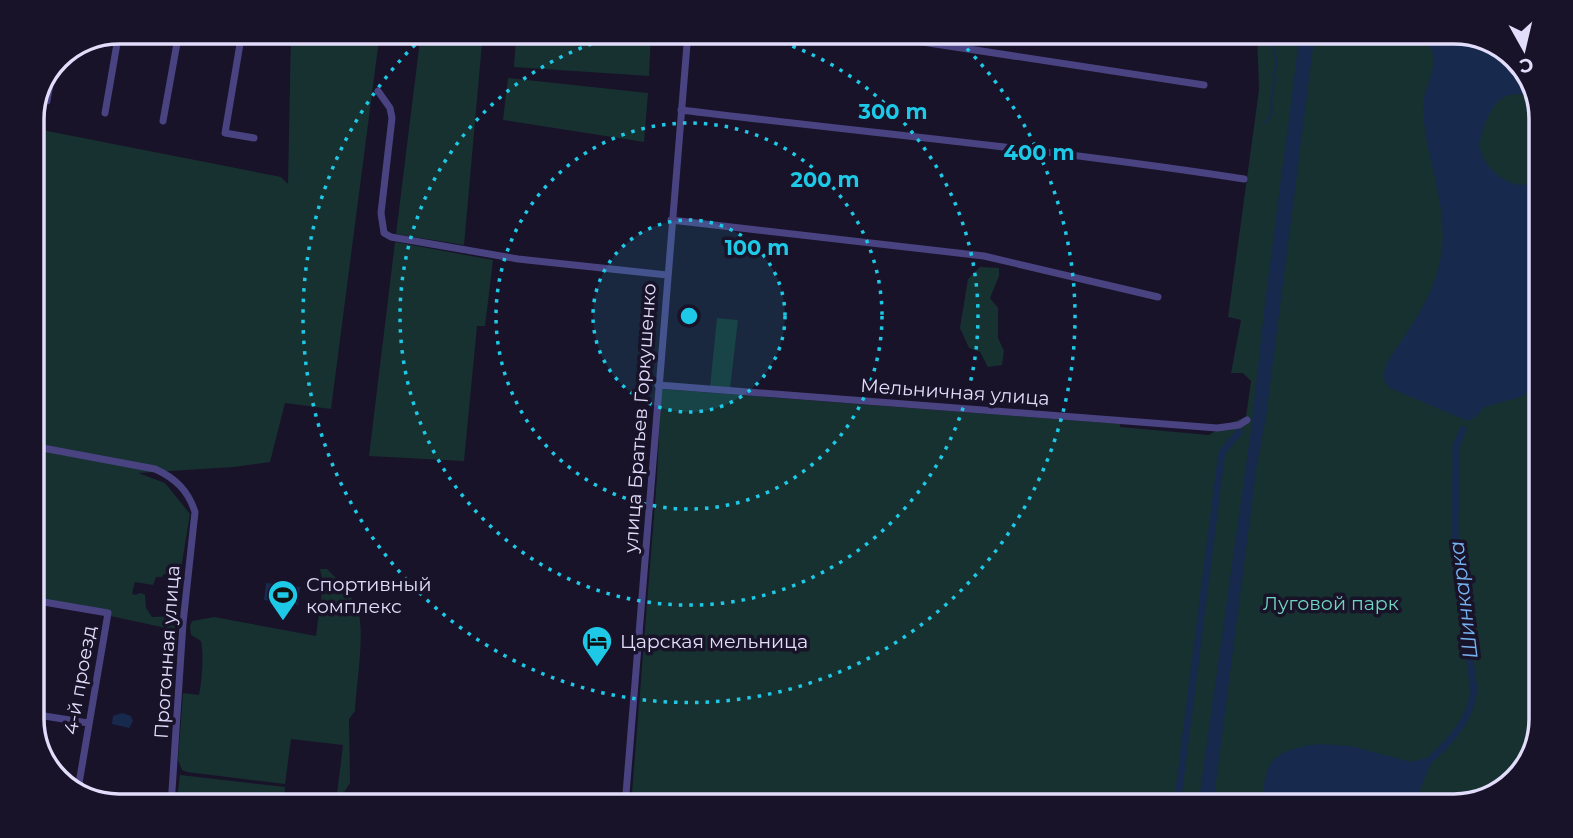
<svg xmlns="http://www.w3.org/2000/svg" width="1573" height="838" font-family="Montserrat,sans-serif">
<rect width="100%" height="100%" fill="#181328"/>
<path fill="#173131" d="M291,32H380L331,409L285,403L270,462L233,467L138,473L165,483L190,514L178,587L176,588V580H167L168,574H164L162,577H156L153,585L135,582L132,593L134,595L141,593L145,595L146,608L152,617L176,616L175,630L32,599V477L40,478L44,456L32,455V128L281,177L288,184Z
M421,32H483L464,245L396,234Z
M545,32H651L649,76L514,67L516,37H543Z
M1257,32H1454L1493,41L1527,71L1541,114L1532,758L1502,792L1455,806H631L657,478L661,389L1120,424V427L1209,435L1225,425L1246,417L1251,381L1243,373H1231L1241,320L1228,317L1259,90Z
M508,78L648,93L644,142L503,120Z
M395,242L493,260L485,326H477L464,461L369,456Z
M980,267L999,268V276L990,298L998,308V338L1004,351L1002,365L988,367L980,352L969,348L960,328L968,279Z
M717,318L738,320L730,389L710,387Z
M320,569H327C339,581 350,593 357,608C366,629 356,686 355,711L349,719L350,783L345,791L337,794L343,745L291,739L285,784L187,772L182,770L178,760L183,693L199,695C202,681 204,654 201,641L191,635L190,626L192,621L214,617L316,636L323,583Z
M180,775L285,787L284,801L329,806H176Z"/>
<path fill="#172a4d" d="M1300,32H1315L1266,417L1257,464L1213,806H1198L1251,430L1265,303Z
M1422,32H1454L1493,41L1527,71L1536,99C1508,86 1493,100 1484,127C1482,133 1479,141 1480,148C1482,165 1505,186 1523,185C1531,184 1535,178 1541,173L1538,357L1532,384L1524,396L1484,407L1476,417L1468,421L1390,388C1386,384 1383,380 1384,374C1385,361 1397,348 1404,337C1416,318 1430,297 1436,276C1456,215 1425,167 1423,108C1423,91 1433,77 1434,61C1434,51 1427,40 1422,32Z
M266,583L300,587L298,605L264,600Z
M122,713L131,716L133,721L129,728L112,724L113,716Z
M1319,744L1351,746L1411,762L1425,758L1433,759L1413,806H1373L1366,799L1357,797H1325L1311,806H1263C1263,759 1274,750 1319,744Z"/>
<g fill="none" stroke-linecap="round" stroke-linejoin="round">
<path stroke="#172a4d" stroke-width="2" d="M1265,123L1273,113C1269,105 1272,86 1276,79L1273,75L1277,65L1272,41L1279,32
M1467,803L1487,788"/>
<path stroke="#172a4d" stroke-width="7" d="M1432,758C1452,739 1470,720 1474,691L1455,542L1456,446L1463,430
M1177,806L1221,458L1223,451L1239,432"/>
<path stroke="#494381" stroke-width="7" d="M242,32L225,133L254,138
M857,32L1204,85
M378,91L390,108L392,118L381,213L384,233L391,237L518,259L667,275
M47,101L53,67
M681,110C869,133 1057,150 1244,179
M105,113L119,32
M163,121L179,32
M671,220L984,256L1158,297
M658,385L1217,428L1239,425L1247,420
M32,446L155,469C175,478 188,490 195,512L183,623L171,806
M32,600L108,613L77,795
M32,714L88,723
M625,806L688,32"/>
</g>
<circle cx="689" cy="316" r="96" fill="#1ec9e7" fill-opacity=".12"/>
<g fill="none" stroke="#1ec9e7" stroke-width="3.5" stroke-dasharray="3.5 7">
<circle cx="689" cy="316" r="96"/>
<circle cx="689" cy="316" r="193"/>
<path d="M742 32A289 289 0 1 1 636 32"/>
<path d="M952 34A386 386 0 1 1 426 34"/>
</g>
<defs>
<g id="stadium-pin" transform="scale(1.575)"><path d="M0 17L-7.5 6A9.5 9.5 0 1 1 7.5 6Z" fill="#1ec9e7" stroke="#181328"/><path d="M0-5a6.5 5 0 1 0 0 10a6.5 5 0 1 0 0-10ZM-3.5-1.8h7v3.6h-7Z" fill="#111"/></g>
<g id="hotel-pin" transform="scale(1.575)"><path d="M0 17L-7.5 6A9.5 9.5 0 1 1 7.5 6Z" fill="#1ec9e7" stroke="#181328"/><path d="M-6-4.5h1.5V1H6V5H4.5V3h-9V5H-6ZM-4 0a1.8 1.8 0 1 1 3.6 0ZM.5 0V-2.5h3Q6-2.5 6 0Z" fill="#111"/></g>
</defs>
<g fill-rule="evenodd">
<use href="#stadium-pin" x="283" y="595"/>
<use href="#hotel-pin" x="597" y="641"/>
</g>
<g text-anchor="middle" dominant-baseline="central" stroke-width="7" stroke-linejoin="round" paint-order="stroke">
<g font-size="19" fill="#e2ddfb" stroke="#181328">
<text transform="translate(955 392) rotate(4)">Мельничная улица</text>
<text transform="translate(640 418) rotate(-86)">улица Братьев Горкушенко</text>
<text transform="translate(167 652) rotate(-86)">Прогонная улица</text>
<text transform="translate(80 680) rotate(-80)">4-й проезд</text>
</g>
<g font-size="19" fill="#e2ddfb" stroke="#181328" text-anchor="start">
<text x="306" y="584">Спортивный<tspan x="306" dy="22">комплекс</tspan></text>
<text x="620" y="641">Царская мельница</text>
</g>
<g font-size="19" fill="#70d5c0" stroke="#181328">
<text x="1331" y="603">Луговой парк</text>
</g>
<g font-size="21" font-style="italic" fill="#76b2f0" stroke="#181328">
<text transform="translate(1463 600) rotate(-97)">Шинкарка</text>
</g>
</g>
<path d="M0 0H1573V838H0ZM119 44H1454A75 75 0 0 1 1529 119V719A75 75 0 0 1 1454 794H119A75 75 0 0 1 44 719V119A75 75 0 0 1 119 44Z" fill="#181328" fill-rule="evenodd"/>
<path fill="none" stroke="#e2ddfb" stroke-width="3.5" d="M119 44H1454A75 75 0 0 1 1529 119V719A75 75 0 0 1 1454 794H119A75 75 0 0 1 44 719V119A75 75 0 0 1 119 44Z"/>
<circle cx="689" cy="316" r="10" fill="#1ec9e7" stroke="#181328" stroke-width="3.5"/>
<g font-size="21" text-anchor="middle" font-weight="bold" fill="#1ec9e7" stroke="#181328" stroke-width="7" stroke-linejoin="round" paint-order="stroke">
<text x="893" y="119">300 m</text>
<text x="1039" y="160">400 m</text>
<text x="825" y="187">200 m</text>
<text x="757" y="255">100 m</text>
</g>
<g transform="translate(1524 49) rotate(172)" stroke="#181328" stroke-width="5" paint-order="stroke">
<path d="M0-5L12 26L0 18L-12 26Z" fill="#e2ddfb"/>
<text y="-10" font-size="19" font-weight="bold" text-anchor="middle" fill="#e2ddfb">С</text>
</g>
</svg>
